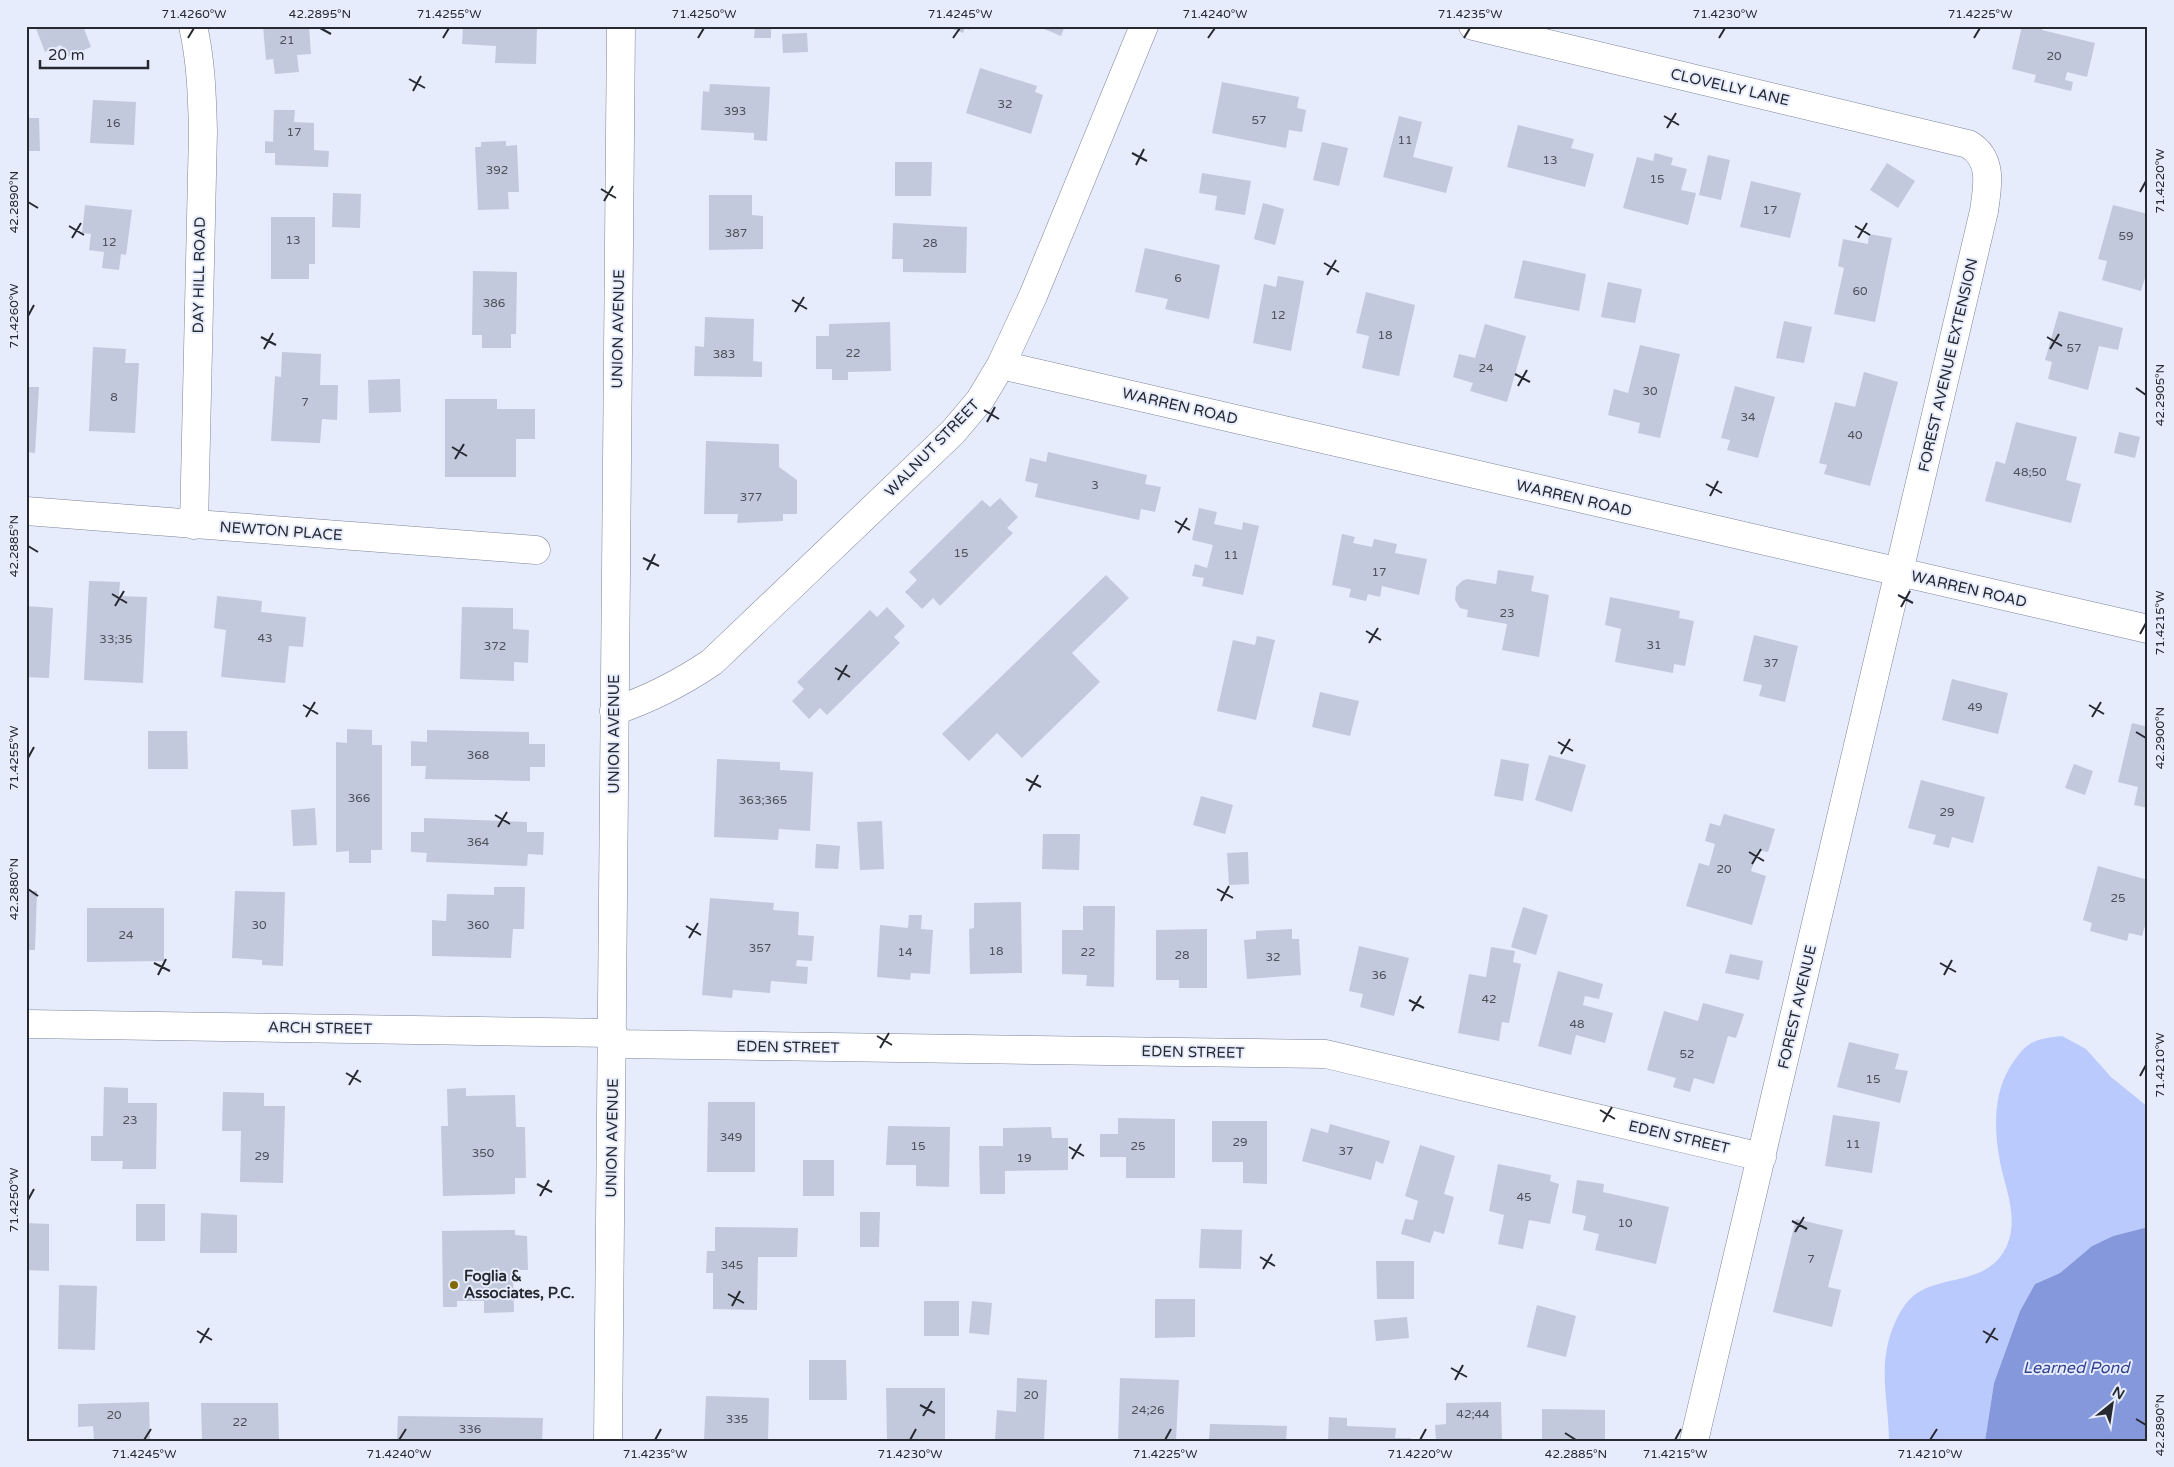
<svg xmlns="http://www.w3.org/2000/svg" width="2174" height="1467" font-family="'Varela Round',sans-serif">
<rect width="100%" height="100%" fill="#e6ecfc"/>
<path fill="#bbcafc" d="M2062,1036L2086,1049L2111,1077L2148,1107V1227L2113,1236L2092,1246L2060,1273L2035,1284L2020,1311L1994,1383L1985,1441H1889C1889,1409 1880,1375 1888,1343C1892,1328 1899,1310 1910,1299C1938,1271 1992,1290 2009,1240C2017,1213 2005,1187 2000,1162C1994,1130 1993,1095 2010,1067C2026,1042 2033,1039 2062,1036Z"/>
<path fill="#8598db" d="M2148,1227V1441H1985L1994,1383L2020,1311L2035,1284L2060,1273L2092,1246L2113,1236Z"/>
<path fill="#c3c9dd" d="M35,26H83L91,47L66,57L61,45L45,52Z
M263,26H309L311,54L297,55L299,72L275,74L273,59L266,60Z
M463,26H537L536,64L495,63L496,46L462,44Z
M755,26H771V38H754Z
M945,26H972L970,30L965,28L963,33Z
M1037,26H1065L1061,36Z
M2022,26H2042V30L2095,43L2087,77L2067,72L2065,80L2073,82L2071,91L2034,82L2036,75L2012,69Z
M807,33L808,52L783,53L782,34Z
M980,68L1037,86L1035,92L1043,95L1031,134L966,113Z
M1222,82L1299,97L1297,108L1306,110L1302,132L1289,130L1286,148L1212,133Z
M710,84L770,87L767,141L754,140V133L701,130L703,91L709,92Z
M93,100L136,102L134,145L90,143Z
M274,110H295L294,122L314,123V150L329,151L328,167L275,165V153H265V141L273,142Z
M1399,116L1422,122L1413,157L1453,167L1446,193L1383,177Z
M26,118H39L40,151H26Z
M1518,125L1574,139L1571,148L1594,154L1585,187L1507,167Z
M506,141V146L517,145L519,192H508L509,209L478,210L475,147H481V142Z
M1322,142L1348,148L1339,186L1313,180Z
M1655,153L1673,158L1671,165L1687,169L1681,190L1696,193L1688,225L1623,208L1637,157L1653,161Z
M1708,155L1730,160L1721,200L1699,195Z
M895,162H932L931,196H895Z
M1887,163L1915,181L1898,208L1870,190Z
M1202,173L1251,181L1245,215L1215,210L1217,196L1199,193Z
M1751,181L1801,193L1790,238L1740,227Z
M333,193L361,194L360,228L332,227Z
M709,195H752V215L763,216V249L709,250Z
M1263,203L1284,209L1275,245L1254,239Z
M85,205L132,210L126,255L121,254L119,270L102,268L104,252L89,250L91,234L82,233Z
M2113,205L2148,214V268L2141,291L2102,280L2107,261L2098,259Z
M271,217H315V264H309V279H271Z
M893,223L967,227L966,273L903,272V259H892Z
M1869,234L1892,238L1875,322L1834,314L1844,268L1838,266L1843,239L1868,244Z
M1145,248L1220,265L1209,319L1165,309L1168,299L1135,292Z
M1523,260L1586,274L1579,311L1514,298Z
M473,271L517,272L516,334H511V348H482V335H472Z
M1278,276L1304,281L1291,351L1253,343L1264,284L1276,287Z
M1608,282L1642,289L1635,323L1601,317Z
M1366,292L1415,305L1399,376L1362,368L1369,336L1356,333Z
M2059,311L2123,328L2118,350L2099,346L2088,390L2048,379L2052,362L2045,360Z
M705,317L754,319L753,361L762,362V377L694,376L695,346L704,347Z
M1784,321L1812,327L1804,363L1776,358Z
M890,322L891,371L848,372V380H832V369H816V336H829V324Z
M1485,324L1526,336L1507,402L1470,391L1473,383L1453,377L1459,354L1475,358Z
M1640,345L1680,354L1660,438L1638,433L1640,423L1608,415L1614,389L1628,393Z
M93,347L126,349L125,363H139L135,433L89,431Z
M282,352L321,354L320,385H338L337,420L322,419L320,443L271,441L275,376L281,377Z
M1864,372L1898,382L1870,486L1824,474L1827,465L1819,463L1835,402L1855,407Z
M400,379L401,412L369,413L368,380Z
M1735,386L1775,397L1758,458L1727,450L1730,440L1721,438Z
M26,387H39L35,453L26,452Z
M445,399H497V409H535V439H516V477H445Z
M2016,422L2077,437L2066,480L2081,484L2071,523L1985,501L1996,461L2005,464Z
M2119,432L2140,437L2135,458L2114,453Z
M706,441L779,444V467L797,480V514H783V521L737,523L738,514H704Z
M1048,452L1147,475L1145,484L1161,487L1155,512L1141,509L1139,520L1035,497L1038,484L1025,481L1030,458L1046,462Z
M1000,498L1018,517L1007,528L1013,533L940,606L933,598L922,609L905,592L917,580L909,572L982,500L990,507Z
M1199,508L1217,512L1214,524L1242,530L1243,522L1259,526L1243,595L1202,586L1204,578L1192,576L1195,564L1207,568L1213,545L1192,540Z
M1342,534L1355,537L1353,543L1372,547L1374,539L1397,544L1395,553L1427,559L1419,595L1382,586L1380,597L1368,594L1366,601L1349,597L1351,589L1332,585Z
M1498,570L1534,576L1531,591L1549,595L1539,657L1502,650L1507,624L1467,617L1468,610L1460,608L1455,600L1456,587L1462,581L1467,579L1496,584Z
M1106,575L1129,598L1072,653L1100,682L1022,758L997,733L969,761L942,734Z
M89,581L120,582L119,596L147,597L143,683L84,680Z
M217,596L262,601L261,612L306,617L303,647L289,646L285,683L221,677L226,630L214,628Z
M1610,597L1680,611L1679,618L1694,621L1685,666L1674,664L1673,673L1615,662L1621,629L1605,625Z
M26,606L53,608L49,678L26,677Z
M462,607L513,608V629L529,630L528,663L514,662V681L460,679Z
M887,607L905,626L894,637L900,643L827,715L820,708L809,719L792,701L804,689L797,682L870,610L877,617Z
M1754,635L1798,646L1785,702L1759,696L1762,685L1743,681Z
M1257,636L1275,640L1256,720L1217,711L1233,640L1255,645Z
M1952,679L2008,693L1998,734L1942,720Z
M1320,692L1359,701L1350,736L1312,727Z
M2132,723L2148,727V808L2134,805L2138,787L2118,782Z
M347,729L372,730V745H382V850H371V863H349V851L336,852V742L347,743Z
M427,730L529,732V744H545V767H530V781L425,779L426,766H411V741L427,742Z
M148,731H187L188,769H148Z
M1549,755L1586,765L1572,812L1535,800Z
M717,759L780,762V770L813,772L810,831L779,829L778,840L714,837Z
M1501,759L1529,764L1523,801L1494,796Z
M2074,764L2093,771L2085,795L2065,788Z
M1921,780L1985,797L1973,843L1952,837L1949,848L1933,844L1936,835L1908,828Z
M1201,796L1233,805L1225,834L1193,825Z
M315,808L317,845L293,846L291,810Z
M1724,814L1775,829L1768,852L1758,850L1751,871L1766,876L1752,925L1686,906L1699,863L1709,866L1715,844L1705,841L1710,823L1720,826Z
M424,818L527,822V832H544L543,855L528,854L527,866L426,862L427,853L411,852V832H424Z
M882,821L884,869L860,870L857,822Z
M1043,834H1080L1079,870L1042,869Z
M816,844L840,846L838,869L815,868Z
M1248,852L1249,884L1229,885L1227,853Z
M2098,866L2148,880V915L2142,936L2129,933L2127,941L2090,931L2092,923L2083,920Z
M494,887H525L524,929H513L511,958L432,956V920L446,921L447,894L494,895Z
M26,891H37L35,950H26Z
M235,891L285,892L283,966L262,965V960L232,958Z
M710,898L774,903L773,910L799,912L798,935L814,936L812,961L797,960L796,966L808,967L807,984L771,981L770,993L733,990L732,998L702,995Z
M1021,902L1022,973L970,974L969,929L974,928V903Z
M1083,906H1115L1114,987L1086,986L1087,975L1062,974V930H1083Z
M1523,907L1548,915L1536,955L1511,947Z
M87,908H164V961L87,962Z
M909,915H922L921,929L933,930L930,974L911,973L910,980L877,977L880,925L908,928Z
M1207,929V988H1179V980H1156V930Z
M1292,929V939H1299L1301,975L1247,979L1244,940L1256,939V931Z
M1359,946L1409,958L1394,1016L1360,1007L1363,994L1349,991Z
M1491,947L1515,951L1513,962L1521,964L1509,1023L1502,1022L1499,1041L1458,1033L1469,974L1486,977Z
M1730,954L1763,961L1759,980L1725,973Z
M1558,971L1603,984L1599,999L1585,996L1583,1005L1613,1013L1605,1043L1576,1035L1571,1055L1538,1046Z
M1703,1003L1744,1014L1736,1038L1728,1036L1714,1084L1694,1078L1690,1092L1673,1087L1676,1078L1647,1070L1664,1011L1698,1021Z
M1849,1042L1899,1054L1895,1069L1908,1071L1900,1103L1837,1087Z
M104,1087L128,1088V1103H157L156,1169H122L123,1161H91V1136H103Z
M466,1088V1096L515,1095L516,1127H525L526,1178H515V1194L443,1196L441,1126H448L447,1089Z
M223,1092L264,1093V1106H285L283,1183L240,1182L241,1131H222Z
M708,1102H755V1172H707Z
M1833,1115L1880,1122L1872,1173L1825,1166Z
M1118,1118L1175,1119V1178H1126V1157H1100V1134H1118Z
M1212,1121H1267V1184L1243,1183V1162H1212Z
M1330,1124L1390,1141L1383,1164L1376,1161L1371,1180L1302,1161L1311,1128L1328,1133Z
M888,1126L950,1127L949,1187L916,1186V1165H886Z
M1051,1127L1052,1138H1068V1170L1005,1171V1194H980L979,1146H1003V1128Z
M1420,1145L1455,1156L1444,1194L1454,1197L1444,1234L1434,1231L1430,1243L1401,1234L1405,1219L1413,1220L1418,1201L1405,1196Z
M803,1160H834V1196H803Z
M1498,1164L1551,1175L1550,1181L1559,1184L1550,1224L1529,1220L1523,1249L1498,1244L1504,1215L1489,1211Z
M1577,1180L1604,1184L1603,1192L1669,1207L1656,1264L1595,1250L1599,1234L1583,1230L1586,1216L1572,1213Z
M136,1204H165V1241H136Z
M860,1212H880L879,1247H860Z
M201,1213L237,1215V1253H200Z
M1796,1219L1843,1230L1828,1287L1841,1290L1832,1327L1773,1312Z
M26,1223L49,1224V1271L26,1270Z
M715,1227L798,1228L797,1257H758L757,1310L713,1309V1273H706L707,1251H715Z
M1201,1229L1242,1230L1241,1269L1199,1268Z
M515,1230V1235L527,1236L528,1270H513L514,1312L484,1313V1301H457V1307H443L442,1231Z
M1376,1261H1414V1299H1377Z
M59,1285L97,1286L95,1350L58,1349Z
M1155,1299H1195V1337L1155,1338Z
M924,1301H959V1336H924Z
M972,1301L992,1303L989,1335L969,1333Z
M1537,1305L1576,1316L1566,1357L1527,1347Z
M1407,1317L1409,1338L1376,1341L1374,1320Z
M809,1360H846L847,1400H809Z
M1017,1378L1047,1380L1044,1441H995L997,1410L1016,1412Z
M1120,1378L1179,1380L1176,1441H1118Z
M886,1388H945V1441H887Z
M706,1396L769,1398L768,1441H704Z
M149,1402L150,1441H94L93,1426L78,1427V1404Z
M1501,1402L1502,1441H1436L1435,1425L1446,1424V1403Z
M201,1403H278L279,1441H202Z
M1542,1409L1605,1410V1441H1542Z
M398,1416L543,1418L542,1441H397Z
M1329,1417L1347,1418V1426L1396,1428L1395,1438H1411L1410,1441H1328Z
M1210,1424L1287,1426L1286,1441H1209Z"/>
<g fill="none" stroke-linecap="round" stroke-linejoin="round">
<g stroke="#7e8497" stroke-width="29">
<path id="minor" d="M193,26C201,61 202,95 203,131L194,525
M1473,26L1968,144C1993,158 1988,185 1984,211L1694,1441
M1001,365L2148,629
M26,511L536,550
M614,711C650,699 681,683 712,662L953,432L980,400L1001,365L1033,296L1144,26
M26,1024L613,1033
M613,1044L1326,1054L1762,1157"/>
</g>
<g stroke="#7e8497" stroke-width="29">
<path id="major" d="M608,1441L621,26"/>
</g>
<use href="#minor" stroke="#fff" stroke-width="28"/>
<use href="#major" stroke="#fff" stroke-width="28"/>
</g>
<path fill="none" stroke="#262930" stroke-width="2" d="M320,28L331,34M188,38L194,28M443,38L449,28M698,38L704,28M953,38L960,28M1208,38L1215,28M1464,38L1470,28M1719,38L1725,28M1974,38L1980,28M409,79L425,88M413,91L421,76M1664,116L1679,125M1667,128L1676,113M1132,153L1147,161M1136,165L1144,149M601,189L616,198M2140,192L2146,181M604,201L613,186M28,202L38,208M69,226L84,235M1855,226L1870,235M72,238L81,223M1858,238L1867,223M1324,263L1339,272M1327,275L1336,260M792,300L807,309M795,312L804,297M28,316L34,305M261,337L276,345M2047,337L2062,346M264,349L273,333M2050,349L2059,334M1515,374L1530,382M1518,386L1527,370M2136,388L2146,395M984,410L999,419M987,422L995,407M452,447L467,456M455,459L464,444M1706,484L1722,493M1710,496L1718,481M1175,521L1190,530M1178,533L1187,518M28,546L38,552M643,558L659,566M647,570L655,554M112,594L127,603M1898,595L1913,603M115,606L124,591M1901,607L1910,591M1366,631L1381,640M2140,634L2146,623M1369,643L1378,628M835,668L850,677M838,680L847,665M303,705L318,714M2089,705L2104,714M306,717L315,702M2092,717L2101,702M2136,732L2146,738M1558,742L1573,751M1561,754L1570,739M28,758L34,747M1026,779L1041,787M1029,791L1038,775M495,815L510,824M498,827L507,812M1749,852L1764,861M1752,864L1761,849M28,889L38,896M1217,889L1233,898M1221,901L1229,886M686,926L701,935M689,938L698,923M154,963L170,971M1940,963L1956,972M158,975L166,959M1944,975L1952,960M1409,1000L1424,1008M1412,1011L1421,996M877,1036L892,1045M880,1048L889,1033M346,1073L361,1082M2140,1076L2146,1065M349,1085L358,1070M1600,1110L1615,1119M1603,1122L1612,1107M1069,1147L1084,1156M1072,1159L1081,1144M537,1184L552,1192M540,1196L549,1180M28,1200L34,1189M1792,1221L1807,1229M1795,1232L1804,1217M1260,1257L1275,1266M1263,1269L1272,1254M728,1294L744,1303M732,1306L740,1291M197,1331L212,1340M1983,1331L1998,1340M200,1343L209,1328M1986,1343L1995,1328M1451,1368L1467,1377M1455,1380L1463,1365M920,1405L935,1413M923,1416L932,1401M2136,1419L2146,1425M1565,1433L1576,1440M144,1440L151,1429M399,1440L406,1429M655,1440L661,1429M910,1440L916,1429M1165,1440L1171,1429M1420,1440L1426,1429M1675,1440L1681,1429M1930,1440L1937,1429"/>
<circle fill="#836801" stroke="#e6ecfc" stroke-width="2" cx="454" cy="1285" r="5"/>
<g text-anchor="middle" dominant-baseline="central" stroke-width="4" stroke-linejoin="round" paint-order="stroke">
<g font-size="12" fill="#4d515b">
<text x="287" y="40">21</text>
<text x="2054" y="56">20</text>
<text x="1005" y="104">32</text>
<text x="735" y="111">393</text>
<text x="1259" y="120">57</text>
<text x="113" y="123">16</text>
<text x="294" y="132">17</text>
<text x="1405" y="140">11</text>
<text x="1550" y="160">13</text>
<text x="497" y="170">392</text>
<text x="1657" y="179">15</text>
<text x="1770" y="210">17</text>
<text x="736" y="233">387</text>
<text x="2126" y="236">59</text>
<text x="293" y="240">13</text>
<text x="109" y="242">12</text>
<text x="930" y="243">28</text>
<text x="1178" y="278">6</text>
<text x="1860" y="291">60</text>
<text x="494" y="303">386</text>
<text x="1278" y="315">12</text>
<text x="1385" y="335">18</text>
<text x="2074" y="348">57</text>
<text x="853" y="353">22</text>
<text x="724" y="354">383</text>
<text x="1486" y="368">24</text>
<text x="1650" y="391">30</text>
<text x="114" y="397">8</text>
<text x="305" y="402">7</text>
<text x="1748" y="417">34</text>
<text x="1855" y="435">40</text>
<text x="2030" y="472">48;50</text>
<text x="1095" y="485">3</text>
<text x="751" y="497">377</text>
<text x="961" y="553">15</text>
<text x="1231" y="555">11</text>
<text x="1379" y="572">17</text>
<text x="1507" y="613">23</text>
<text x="265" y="638">43</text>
<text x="116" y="639">33;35</text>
<text x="1654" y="645">31</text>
<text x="495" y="646">372</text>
<text x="1771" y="663">37</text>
<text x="1975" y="707">49</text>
<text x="478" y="755">368</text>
<text x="359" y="798">366</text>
<text x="763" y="800">363;365</text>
<text x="1947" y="812">29</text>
<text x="478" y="842">364</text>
<text x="1724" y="869">20</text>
<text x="2118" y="898">25</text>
<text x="259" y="925">30</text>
<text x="478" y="925">360</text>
<text x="126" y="935">24</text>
<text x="760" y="948">357</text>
<text x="996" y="951">18</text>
<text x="905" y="952">14</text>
<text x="1088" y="952">22</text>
<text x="1182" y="955">28</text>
<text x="1273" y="957">32</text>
<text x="1379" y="975">36</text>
<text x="1489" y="999">42</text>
<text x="1577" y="1024">48</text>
<text x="1687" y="1054">52</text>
<text x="1873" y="1079">15</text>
<text x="130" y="1120">23</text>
<text x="731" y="1137">349</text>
<text x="1240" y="1142">29</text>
<text x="1853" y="1144">11</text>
<text x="918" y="1146">15</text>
<text x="1138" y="1146">25</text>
<text x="1346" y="1151">37</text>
<text x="483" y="1153">350</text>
<text x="262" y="1156">29</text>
<text x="1024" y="1158">19</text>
<text x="1524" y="1197">45</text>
<text x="1625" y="1223">10</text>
<text x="1811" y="1259">7</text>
<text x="732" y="1265">345</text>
<text x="1031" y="1395">20</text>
<text x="1148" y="1410">24;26</text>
<text x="1473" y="1414">42;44</text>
<text x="114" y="1415">20</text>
<text x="737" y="1419">335</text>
<text x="240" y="1422">22</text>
<text x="470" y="1429">336</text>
</g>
<g font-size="15" fill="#262930" stroke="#e6ecfc">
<text transform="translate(1730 87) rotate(13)">CLOVELLY LANE</text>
<text transform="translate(199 275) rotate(-89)">DAY HILL ROAD</text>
<text transform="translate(618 329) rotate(-89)">UNION AVENUE</text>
<text transform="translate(1948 365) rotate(-77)">FOREST AVENUE EXTENSION</text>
<text transform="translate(1180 406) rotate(13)">WARREN ROAD</text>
<text transform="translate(932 448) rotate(-46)">WALNUT STREET</text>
<text transform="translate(1574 498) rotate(13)">WARREN ROAD</text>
<text transform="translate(281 531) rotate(4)">NEWTON PLACE</text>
<text transform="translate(1969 589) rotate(13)">WARREN ROAD</text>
<text transform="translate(614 734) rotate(-90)">UNION AVENUE</text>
<text transform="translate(1797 1007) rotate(-77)">FOREST AVENUE</text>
<text transform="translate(320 1028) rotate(1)">ARCH STREET</text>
<text transform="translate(788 1047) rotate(1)">EDEN STREET</text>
<text transform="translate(1193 1052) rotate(1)">EDEN STREET</text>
<text transform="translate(1679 1137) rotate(13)">EDEN STREET</text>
<text transform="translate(612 1138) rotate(-89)">UNION AVENUE</text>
</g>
<g font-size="15" font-weight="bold" fill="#262930" stroke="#e6ecfc" text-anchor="start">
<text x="464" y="1276">Foglia &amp;<tspan x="464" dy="17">Associates, P.C.</tspan></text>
</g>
<g font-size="16" font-style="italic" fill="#324190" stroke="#e6ecfc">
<text x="2076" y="1368">Learned Pond</text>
</g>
</g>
<rect width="2174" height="1467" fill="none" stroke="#e6ecfc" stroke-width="55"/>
<g transform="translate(2112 1404) rotate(30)" stroke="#e6ecfc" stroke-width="4" paint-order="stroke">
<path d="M0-4L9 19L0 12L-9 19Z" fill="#262930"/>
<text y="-8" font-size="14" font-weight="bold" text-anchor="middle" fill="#262930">N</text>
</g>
<path d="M40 60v8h108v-8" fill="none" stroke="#262930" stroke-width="2.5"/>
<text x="48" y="60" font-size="15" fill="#262930" stroke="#e6ecfc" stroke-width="4" paint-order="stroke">20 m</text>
<rect x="28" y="28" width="2118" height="1412" fill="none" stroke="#262930" stroke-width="2"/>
<g font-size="12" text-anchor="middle" fill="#262930">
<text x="194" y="18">71.4260°W</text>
<text x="320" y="18">42.2895°N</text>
<text x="449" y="18">71.4255°W</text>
<text x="704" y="18">71.4250°W</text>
<text x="960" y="18">71.4245°W</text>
<text x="1215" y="18">71.4240°W</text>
<text x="1470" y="18">71.4235°W</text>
<text x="1725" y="18">71.4230°W</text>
<text x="1980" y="18">71.4225°W</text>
<text transform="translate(2160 181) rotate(-90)" y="4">71.4220°W</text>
<text transform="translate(14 202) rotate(-90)" y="4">42.2890°N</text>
<text transform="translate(14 316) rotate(-90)" y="4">71.4260°W</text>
<text transform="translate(2160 395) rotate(-90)" y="4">42.2905°N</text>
<text transform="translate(14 546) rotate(-90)" y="4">42.2885°N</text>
<text transform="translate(2160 623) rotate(-90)" y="4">71.4215°W</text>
<text transform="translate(2160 738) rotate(-90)" y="4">42.2900°N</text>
<text transform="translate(14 758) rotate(-90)" y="4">71.4255°W</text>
<text transform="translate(14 889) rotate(-90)" y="4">42.2880°N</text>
<text transform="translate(2160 1065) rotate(-90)" y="4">71.4210°W</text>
<text transform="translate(14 1200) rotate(-90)" y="4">71.4250°W</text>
<text transform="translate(2160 1425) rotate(-90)" y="4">42.2890°N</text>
<text x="144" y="1458">71.4245°W</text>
<text x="399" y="1458">71.4240°W</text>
<text x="655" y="1458">71.4235°W</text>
<text x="910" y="1458">71.4230°W</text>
<text x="1165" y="1458">71.4225°W</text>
<text x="1420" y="1458">71.4220°W</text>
<text x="1576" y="1458">42.2885°N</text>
<text x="1675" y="1458">71.4215°W</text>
<text x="1930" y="1458">71.4210°W</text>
</g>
</svg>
